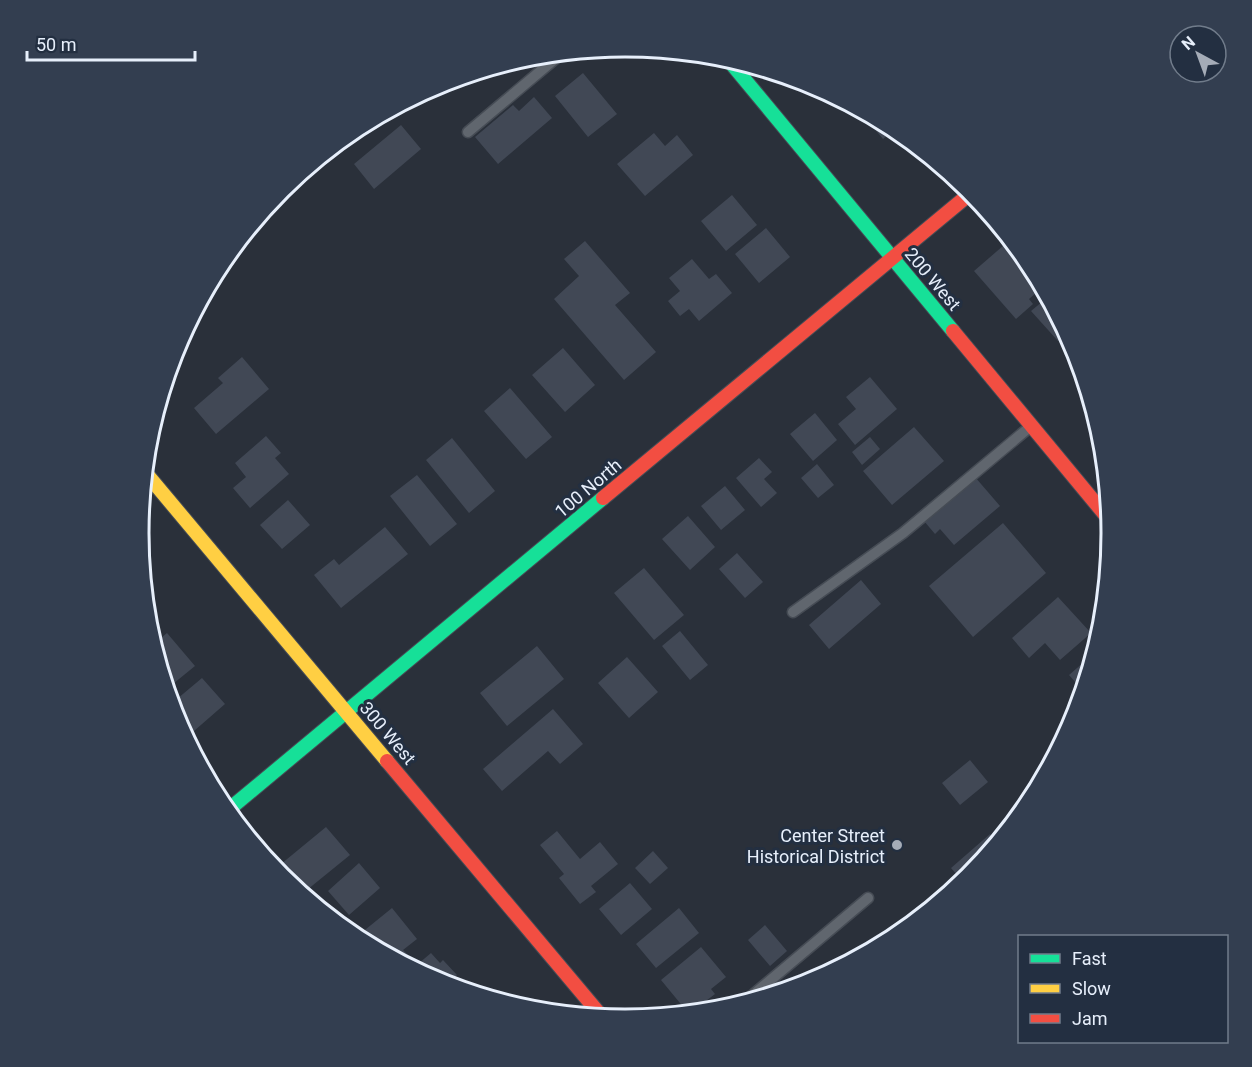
<svg xmlns="http://www.w3.org/2000/svg" width="1252" height="1067" font-family="Roboto,sans-serif">
<rect width="100%" height="100%" fill="#2a303a"/>
<path fill="#414855" d="M546,54L531,68L523,58L531,56Z
M583,73L617,114L588,137L555,96Z
M534,97L552,118L498,164L475,137L513,105L519,111Z
M857,108L896,128L883,139Z
M401,125L421,149L374,189L354,164Z
M654,133L665,146L677,135L693,155L645,196L617,164Z
M732,195L757,225L726,251L701,221Z
M766,228L790,257L759,283L735,254Z
M1011,239L1031,263L1043,287L1029,299L1033,304L1016,319L974,271Z
M585,241L630,293L615,305L656,352L624,380L554,299L579,276L564,259Z
M692,259L709,279L716,274L732,293L699,321L689,309L680,316L668,301L680,291L669,278Z
M1049,296L1068,332L1058,341L1031,311Z
M1075,345L1076,347L1086,380L1064,354Z
M563,348L595,385L565,412L532,375Z
M242,357L269,389L216,434L194,408L223,383L218,378Z
M870,377L897,409L855,445L838,424L856,409L846,397Z
M510,388L552,437L526,459L484,411Z
M815,413L837,440L813,461L790,434Z
M914,427L944,461L892,505L863,471Z
M266,436L281,453L275,458L289,474L250,508L233,488L246,477L235,463Z
M870,437L880,449L862,465L852,452Z
M452,438L495,491L469,513L426,460Z
M759,458L772,472L764,479L777,493L761,507L736,478Z
M817,464L834,485L818,498L801,478Z
M417,475L457,524L430,546L390,496Z
M975,477L1000,506L954,545L940,529L935,534L924,521Z
M725,486L745,510L721,530L701,506Z
M288,500L310,525L282,549L260,525Z
M688,516L715,547L690,570L662,539Z
M1003,523L1046,573L973,637L929,586Z
M385,527L408,554L341,608L314,575L334,559L339,565Z
M737,553L763,582L745,598L719,569Z
M644,568L684,615L654,640L614,593Z
M861,580L881,604L829,649L809,625Z
M1058,597L1091,633L1060,660L1045,643L1029,658L1012,638Z
M148,623L161,638L167,633L195,666L168,688Z
M680,631L708,665L690,680L662,646Z
M537,646L564,679L507,726L480,693Z
M1092,655L1095,657L1084,692L1069,675Z
M627,657L658,692L629,718L598,683Z
M202,678L225,704L194,731L189,726L183,732L171,704Z
M553,709L583,744L560,764L548,751L502,791L483,769Z
M970,760L988,782L960,805L942,783Z
M326,827L350,855L302,894L275,869Z
M557,831L580,859L600,842L618,864L591,886L596,892L580,904L559,878L564,874L540,845Z
M990,834L998,844L964,883L951,868Z
M653,851L668,868L650,884L635,868Z
M359,863L380,888L349,915L328,891Z
M630,883L652,909L621,935L599,909Z
M392,908L417,939L403,950L408,955L400,962L355,938Z
M679,908L699,933L656,968L636,944Z
M765,925L787,951L770,966L748,940Z
M701,947L726,977L711,989L715,994L689,1014L661,980Z
M431,953L440,963L443,960L457,975L451,980L459,989L439,983L412,969Z"/>
<g fill="none" stroke-linecap="round" stroke-linejoin="round">
<g stroke="#464c55" stroke-width="13">
<path id="lane" d="M468,132L562,53
M793,612L903,533L1031,426
M741,1005L868,898"/>
</g>
<g stroke="#464c55" stroke-width="16">
<path id="fast" d="M726,57L953,331
M227,811L603,498"/>
</g>
<g stroke="#464c55" stroke-width="16">
<path id="slow" d="M145,472L387,761"/>
</g>
<g stroke="#464c55" stroke-width="16">
<path id="jam" d="M953,331L1112,523
M603,498L972,192
M387,761L603,1018"/>
</g>
<use href="#lane" stroke="#60666e" stroke-width="10"/>
<use href="#fast" stroke="#16e098" stroke-width="14"/>
<use href="#slow" stroke="#ffcf43" stroke-width="14"/>
<use href="#jam" stroke="#f24e42" stroke-width="14"/>
</g>
<circle fill="#a5acb7" stroke="#232f41" stroke-width="2" cx="897" cy="845" r="6"/>
<g text-anchor="middle" dominant-baseline="central" stroke-width="6" stroke-linejoin="round" paint-order="stroke">
<g font-size="18" fill="#e7effb" stroke="#232f41">
<text transform="translate(933 279) rotate(50)">200 West</text>
<text transform="translate(588 488) rotate(-40)">100 North</text>
<text transform="translate(388 733) rotate(50)">300 West</text>
</g>
<g font-size="18" fill="#e7effb" stroke="#232f41" text-anchor="end">
<text x="885" y="835">Center Street<tspan x="885" dy="21">Historical District</tspan></text>
</g>
</g>
<path d="M0 0H1252V1067H0ZM149 533a476 476 0 1 1 952 0a476 476 0 1 1-952 0Z" fill="#333e50" fill-rule="evenodd"/>
<path fill="none" stroke="#e7effb" stroke-width="3" d="M149 533a476 476 0 1 1 952 0a476 476 0 1 1-952 0Z"/>
<rect x="1018" y="935" width="210" height="108" fill="#232f41" stroke="#717c8b" stroke-width="1.5"/>
<rect x="1030" y="954" width="30" height="9" fill="#16e098" stroke="#717c8b" stroke-width="1.5"/>
<text x="1072" y="965" font-size="18" fill="#e7effb">Fast</text>
<rect x="1030" y="984" width="30" height="9" fill="#ffcf43" stroke="#717c8b" stroke-width="1.5"/>
<text x="1072" y="995" font-size="18" fill="#e7effb">Slow</text>
<rect x="1030" y="1014" width="30" height="9" fill="#f24e42" stroke="#717c8b" stroke-width="1.5"/>
<text x="1072" y="1025" font-size="18" fill="#e7effb">Jam</text>
<g transform="translate(1198 54) rotate(319)"><circle r="28" fill="#232f41" stroke="#717c8b" stroke-width="1.5"/>
<path d="M0-4.5L10 22L0 15L-10 22Z" fill="#a5acb7"/>
<text y="-9" font-size="16" font-weight="bold" text-anchor="middle" fill="#e7effb">N</text>
</g>
<path d="M27 51v9h168v-9" fill="none" stroke="#e7effb" stroke-width="3"/>
<text x="36" y="51" font-size="18" fill="#e7effb" stroke="#232f41" stroke-width="4.5" paint-order="stroke">50 m</text>
</svg>
